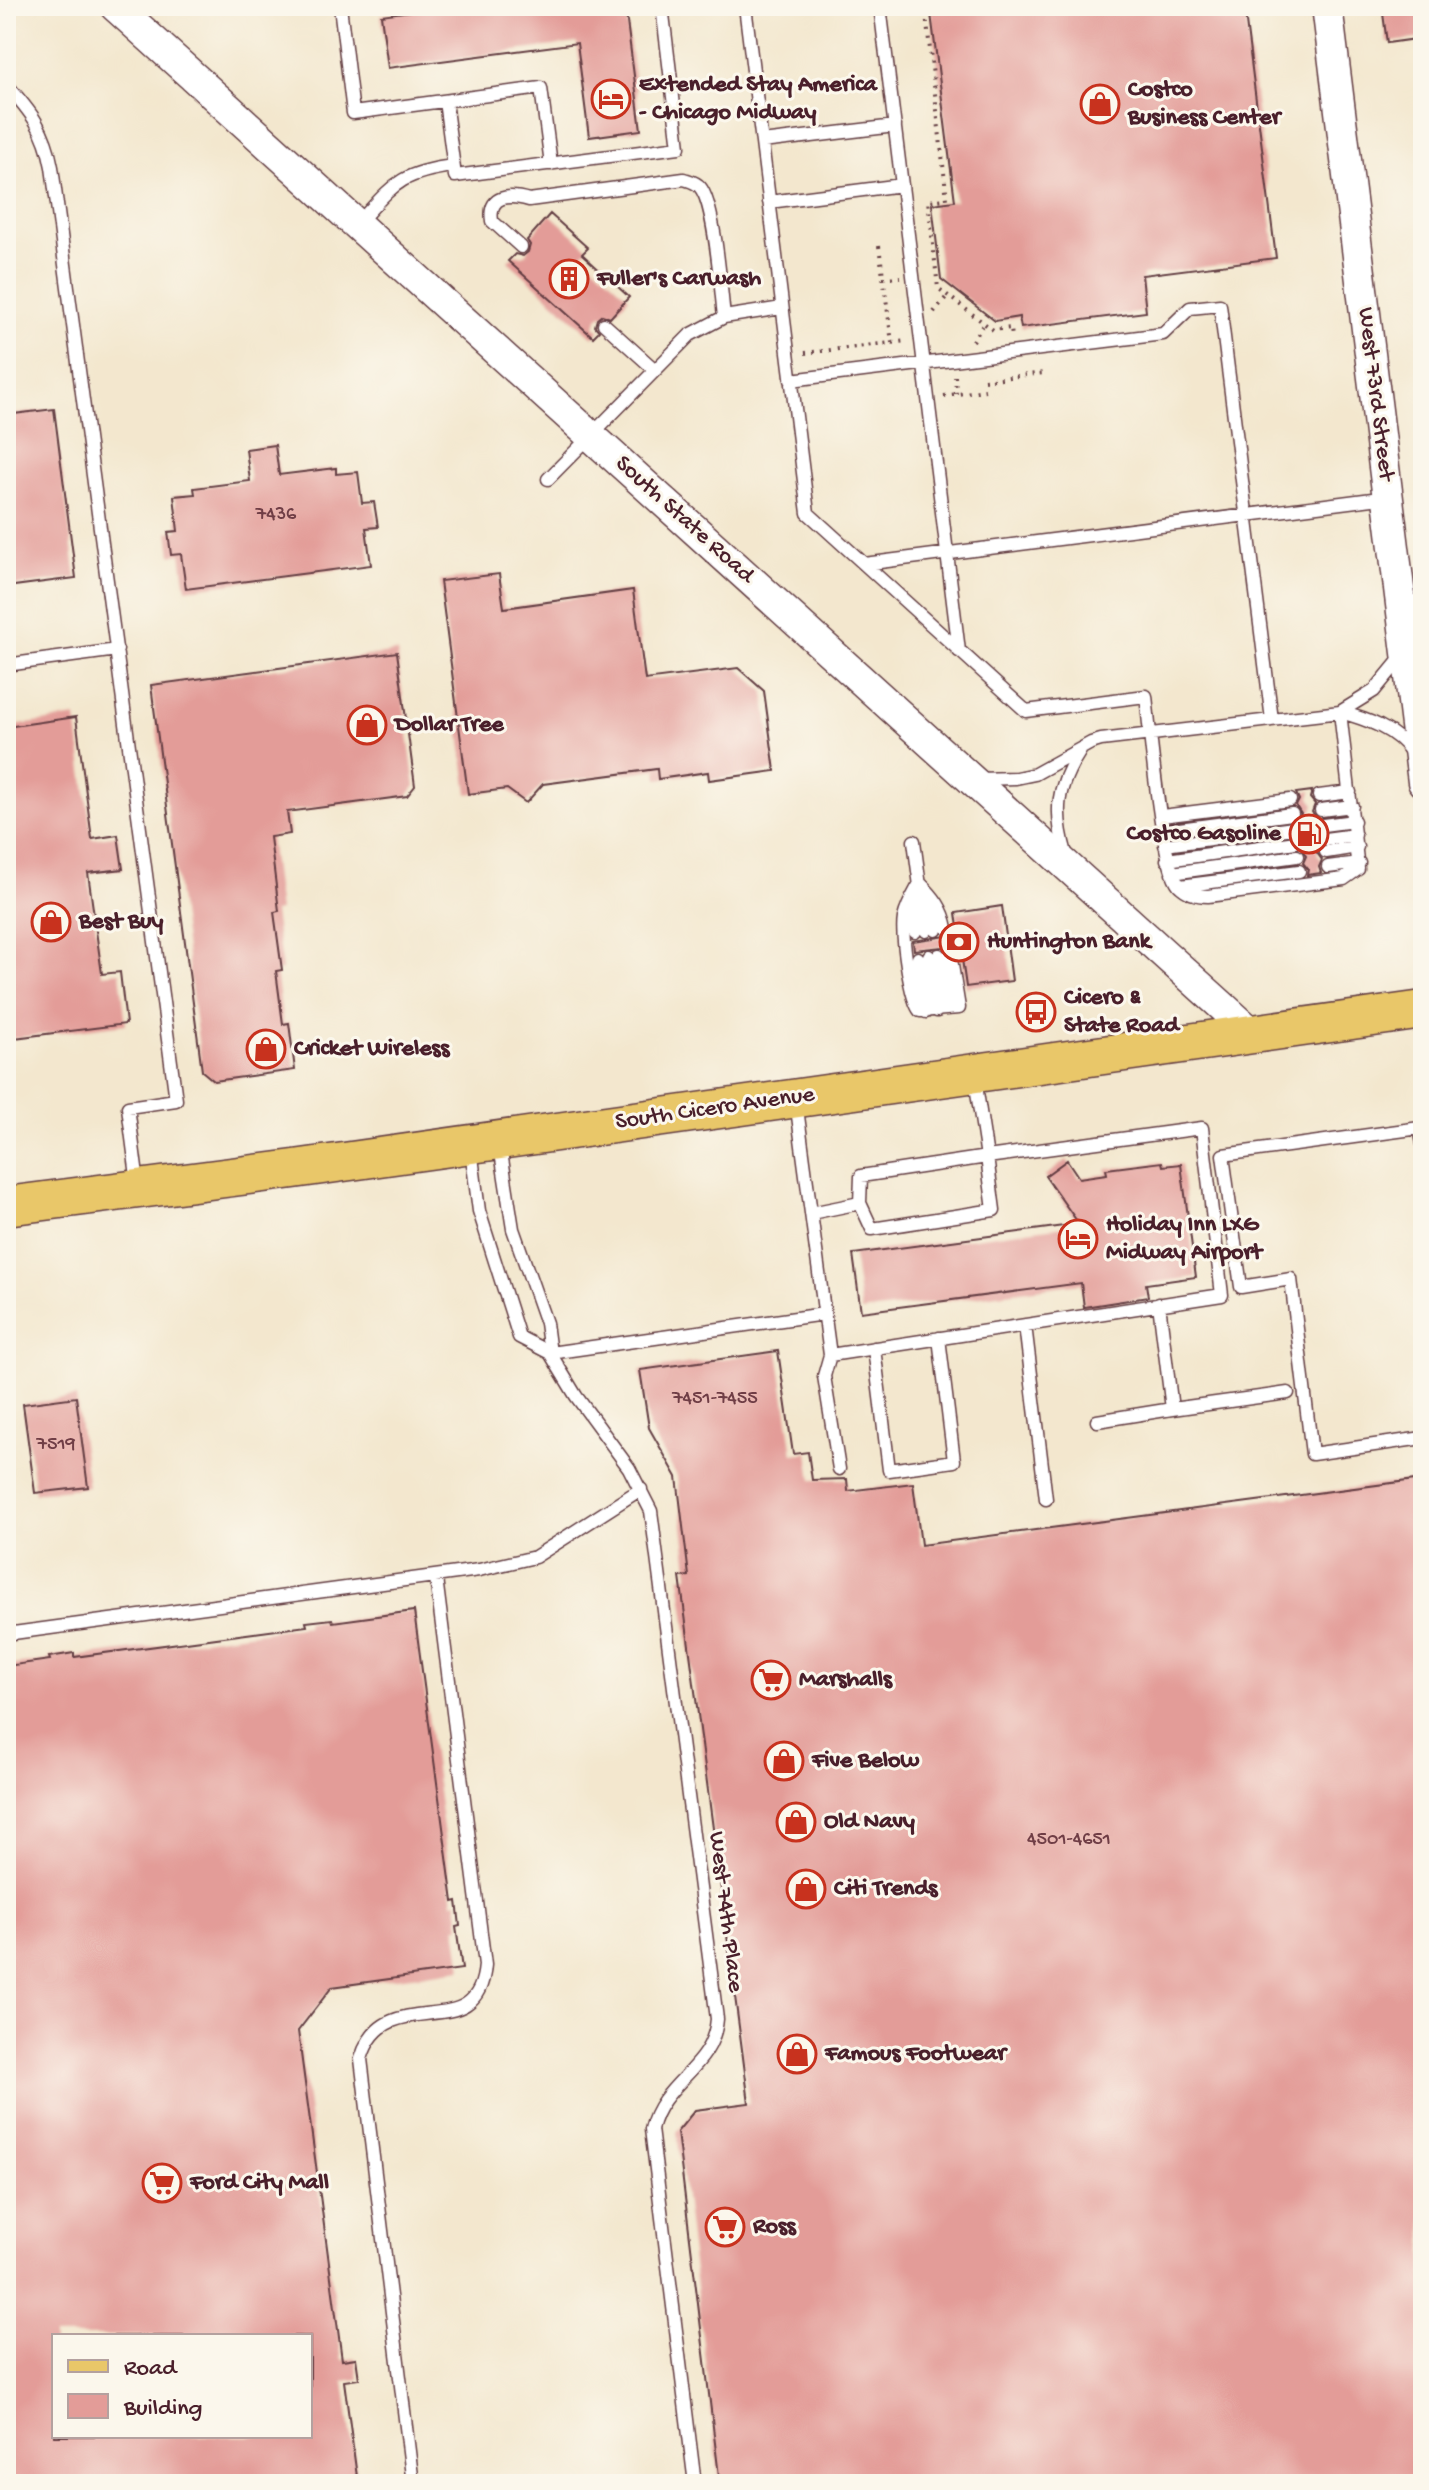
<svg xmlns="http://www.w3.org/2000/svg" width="1429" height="2490" font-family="'Gochi Hand',sans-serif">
<rect width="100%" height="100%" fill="#fbf7ec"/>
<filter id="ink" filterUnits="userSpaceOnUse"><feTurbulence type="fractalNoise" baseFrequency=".0125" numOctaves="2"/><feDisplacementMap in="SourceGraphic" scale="16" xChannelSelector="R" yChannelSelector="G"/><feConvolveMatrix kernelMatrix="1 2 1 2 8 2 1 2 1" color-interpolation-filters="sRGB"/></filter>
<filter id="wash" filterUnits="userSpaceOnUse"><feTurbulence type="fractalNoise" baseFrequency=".006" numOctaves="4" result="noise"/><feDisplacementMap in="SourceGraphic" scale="32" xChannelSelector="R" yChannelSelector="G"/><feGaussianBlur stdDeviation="1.8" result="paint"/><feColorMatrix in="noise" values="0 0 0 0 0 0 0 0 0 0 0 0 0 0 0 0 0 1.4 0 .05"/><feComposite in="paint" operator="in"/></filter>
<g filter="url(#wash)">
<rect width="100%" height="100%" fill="#f3e7ce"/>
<g id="blocks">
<path fill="#e39c98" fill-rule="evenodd" d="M447,6H625L641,130L589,137L577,43L388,68L381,15Z
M930,6H1244L1276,258L1142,275L1146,312L1021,328L1019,317L995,321L941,279L932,204L955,201Z
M1382,6H1423V38L1387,43Z
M550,214L588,248L582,254L629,297L610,318L602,315L597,319L595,326L599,331L593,337L508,261L515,254L523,256L528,252L530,245L527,240Z
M54,409L76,578L6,587V415Z
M275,445L279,475L336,468V474L358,472L362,503L374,502L378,527L366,528L371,565L186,589L181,554L171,555L168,532L178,531L174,496L195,494L194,488L250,481L246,449Z
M499,574L504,608L633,590L645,680L738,668L764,691L775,771L709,780L708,772L658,779L657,769L543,784L526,803L507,789L468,794L440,581Z
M397,652L415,786L407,796L287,812L290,834L270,837L279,911L274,912L282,970L276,971L283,1024L289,1023L295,1070L214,1081L202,1071L151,685Z
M76,717L92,839L118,835L123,869L88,873L102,974L120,972L126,1024L6,1039V727Z
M1312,791L1310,798L1315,804L1312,812L1317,818L1314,827L1319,833L1316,839L1320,846L1317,853L1322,860L1319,867L1321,873L1307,875L1308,869L1303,863L1306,856L1302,849L1305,842L1300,834L1303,828L1298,820L1301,814L1296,806L1299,800L1296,793Z
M1002,906L1012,981L966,987L961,952L956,947L949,944L943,947L914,950L913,941L953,935L958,927L956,913Z
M1067,1160L1079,1178L1107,1174L1106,1169L1162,1162L1163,1166L1181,1164L1196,1277L1146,1284L1148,1297L1084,1307L1081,1283L861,1312L853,1254L1079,1224L1045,1176Z
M778,1351L793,1454L808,1452L812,1480L847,1479L848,1491L913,1483L921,1545L1423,1479V2484H720L677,2132L695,2110L749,2103L680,1577L689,1576L677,1477L649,1428L640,1370Z
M76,1397L88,1487L35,1493L23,1404Z
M414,1611L453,1902L457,1901L460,1926L456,1927L462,1969L332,1987L298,2031L342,2360L356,2358L359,2379L344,2381L358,2484H6V1666L50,1660L49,1657L74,1653V1657L307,1626L306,1622L332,1619L333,1622ZM54,2336H310V2436H54Z"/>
</g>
</g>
<g filter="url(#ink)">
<use href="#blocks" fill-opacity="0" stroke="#633d43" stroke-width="2"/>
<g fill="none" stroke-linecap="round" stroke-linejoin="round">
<g stroke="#633d43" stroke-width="15">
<path id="service" d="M340,6L353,113L541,88L551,164
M745,6L808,513L1026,711L1146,696C1150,729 1161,866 1179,885C1187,893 1198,896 1208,896L1344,879L1358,869L1340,712
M880,6L959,651
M6,84C31,112 45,129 52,167L176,1100L128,1107L138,1184
M445,101L455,176L679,147L662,6
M762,142L895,126
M769,202L902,185
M357,224C393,186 398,173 453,166
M521,247L492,221C488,195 509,194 529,200L684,179C690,181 696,182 700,187C715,204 721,291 724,317
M604,324L654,369
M791,380L1163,334L1190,308L1220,305L1272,720
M548,479L690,335L724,317L782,308
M864,564L1388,497
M6,665L117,650
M1340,712C1366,719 1396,729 1412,753
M977,779L1016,778L1035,774L1091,743L1101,740L1340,712L1374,691L1402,657
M1319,796L1350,792
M1321,810L1352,806
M1162,816L1290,800
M1323,825L1354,821
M1164,831L1292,814
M1325,839L1355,835
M914,841L926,931
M1165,845L1294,828
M1326,852L1357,847
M1066,854C1054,812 1056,788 1080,751
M1167,860L1296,842
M1328,867L1359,863
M1172,873L1297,856
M1180,886L1299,871
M932,897L936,930
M911,904L915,932
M947,928C943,908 934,897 920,883C914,894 907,905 904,918C901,934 910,1000 920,1011L959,1008L950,953
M939,955L947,1009
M929,956L937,1011
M918,958L926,1012
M796,1101L830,1355L824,1376L839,1469
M1423,1144L1420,1128L1223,1155L1241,1287L1291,1279L1312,1454L1423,1438
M500,1146L513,1229L546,1323L550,1353L576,1396L629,1468L651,1511L717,2019C713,2069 662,2081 651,2129L695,2484
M471,1149L479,1211L519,1337L550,1353
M811,1213L860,1203L861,1176L987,1157L994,1210L872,1229L860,1203
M1159,1304L1172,1409L1288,1393
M1025,1325L1046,1499
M874,1348L889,1470L954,1461L939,1338
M550,1353L824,1314
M830,1355L1222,1295L1202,1128L987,1157L975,1079
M1097,1421L1172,1409
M6,1634L479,1570L535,1557L641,1489
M413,2484L361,2059C366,2042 375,2028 392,2021C430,2005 480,2027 485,1965L436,1578"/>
</g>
<g stroke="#633d43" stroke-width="33">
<path id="tertiary" d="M115,6L1253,1034
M1327,6L1423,782"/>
</g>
<g stroke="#633d43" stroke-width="41">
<path id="primary" d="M6,1206L294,1169L1423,1010"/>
</g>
<path stroke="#633d43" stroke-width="4" stroke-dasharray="2 6" stroke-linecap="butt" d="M925,6L947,199L928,201L938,288L993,330L1011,328L1012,338
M879,246L892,343
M883,278L900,277
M934,312L948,295
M973,341L984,323
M805,353L907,341
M955,376L956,394
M984,380L1044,373
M944,396L985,390"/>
<use href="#service" stroke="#fff" stroke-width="12"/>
<use href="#tertiary" stroke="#fff" stroke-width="30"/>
<use href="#primary" stroke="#e9c769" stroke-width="38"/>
</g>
</g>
<defs>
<g id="hotel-ring" transform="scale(2)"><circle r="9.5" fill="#fbf7ec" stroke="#c8321e" stroke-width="1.5"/><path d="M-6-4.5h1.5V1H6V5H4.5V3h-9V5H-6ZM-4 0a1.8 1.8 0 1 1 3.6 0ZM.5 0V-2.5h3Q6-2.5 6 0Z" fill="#c8321e"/></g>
<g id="shop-ring" transform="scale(2)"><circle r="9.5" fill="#fbf7ec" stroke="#c8321e" stroke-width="1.5"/><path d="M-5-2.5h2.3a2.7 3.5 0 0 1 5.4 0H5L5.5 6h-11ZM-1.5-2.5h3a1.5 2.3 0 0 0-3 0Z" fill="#c8321e"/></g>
<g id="building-ring" transform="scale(2)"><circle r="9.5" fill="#fbf7ec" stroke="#c8321e" stroke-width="1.5"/><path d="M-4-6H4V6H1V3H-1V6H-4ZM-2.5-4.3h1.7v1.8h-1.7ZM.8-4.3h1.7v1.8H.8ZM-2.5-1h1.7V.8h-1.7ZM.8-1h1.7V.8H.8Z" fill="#c8321e"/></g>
<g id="fuel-ring" transform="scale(2)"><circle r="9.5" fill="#fbf7ec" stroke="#c8321e" stroke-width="1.5"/><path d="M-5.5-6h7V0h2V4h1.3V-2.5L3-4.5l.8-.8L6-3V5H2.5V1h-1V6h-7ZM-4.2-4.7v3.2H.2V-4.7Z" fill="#c8321e"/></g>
<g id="bank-ring" transform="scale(2)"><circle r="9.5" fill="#fbf7ec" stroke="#c8321e" stroke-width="1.5"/><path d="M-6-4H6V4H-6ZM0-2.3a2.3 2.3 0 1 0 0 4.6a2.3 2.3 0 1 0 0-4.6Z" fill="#c8321e"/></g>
<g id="bus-ring" transform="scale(2)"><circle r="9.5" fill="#fbf7ec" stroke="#c8321e" stroke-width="1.5"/><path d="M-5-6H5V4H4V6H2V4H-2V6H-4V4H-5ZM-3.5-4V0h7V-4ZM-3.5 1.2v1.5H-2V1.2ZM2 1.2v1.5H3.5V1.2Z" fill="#c8321e"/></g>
<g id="supermarket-ring" transform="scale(2)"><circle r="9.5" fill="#fbf7ec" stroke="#c8321e" stroke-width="1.5"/><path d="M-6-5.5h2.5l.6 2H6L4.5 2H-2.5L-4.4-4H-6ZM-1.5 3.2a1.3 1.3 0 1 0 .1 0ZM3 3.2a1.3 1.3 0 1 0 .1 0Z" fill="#c8321e"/></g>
</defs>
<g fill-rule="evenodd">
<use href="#hotel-ring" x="611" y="99"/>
<use href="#shop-ring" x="1100" y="104"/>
<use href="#building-ring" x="569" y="279"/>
<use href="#shop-ring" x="367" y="725"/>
<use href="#fuel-ring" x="1309" y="834"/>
<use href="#shop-ring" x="51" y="922"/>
<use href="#bank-ring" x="959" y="942"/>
<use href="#bus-ring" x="1036" y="1012"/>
<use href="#shop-ring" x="266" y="1049"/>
<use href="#hotel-ring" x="1078" y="1239"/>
<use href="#supermarket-ring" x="771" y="1680"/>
<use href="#shop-ring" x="784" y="1761"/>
<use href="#shop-ring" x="796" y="1822"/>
<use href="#shop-ring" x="806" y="1889"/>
<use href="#shop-ring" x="797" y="2054"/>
<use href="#supermarket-ring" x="162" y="2183"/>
<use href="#supermarket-ring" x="725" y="2227"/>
</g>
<g text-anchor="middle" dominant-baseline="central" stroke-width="6" stroke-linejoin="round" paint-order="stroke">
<g font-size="20" fill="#703e46">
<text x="276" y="515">7436</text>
<text x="715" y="1399">7451-7455</text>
<text x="56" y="1445">7519</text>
<text x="1069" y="1840">4501-4651</text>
</g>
<g font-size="24" font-weight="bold" fill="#4a1f2b" stroke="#fbf7ec" text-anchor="start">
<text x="639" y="85">Extended Stay America<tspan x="639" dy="28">- Chicago Midway</tspan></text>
<text x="1128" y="90">Costco<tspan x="1128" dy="28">Business Center</tspan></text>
<text x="597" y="279">Fuller's Carwash</text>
<text x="395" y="725">Dollar Tree</text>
<text x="1281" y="834" text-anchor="end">Costco Gasoline</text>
<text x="79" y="922">Best Buy</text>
<text x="987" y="942">Huntington Bank</text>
<text x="1064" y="998">Cicero &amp;<tspan x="1064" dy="28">State Road</tspan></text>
<text x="294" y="1049">Cricket Wireless</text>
<text x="1106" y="1225">Holiday Inn LXG<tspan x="1106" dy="28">Midway Airport</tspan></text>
<text x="799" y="1680">Marshalls</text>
<text x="812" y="1761">Five Below</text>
<text x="824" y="1822">Old Navy</text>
<text x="834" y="1889">Citi Trends</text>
<text x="825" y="2054">Famous Footwear</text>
<text x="190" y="2183">Ford City Mall</text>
<text x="753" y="2227">Ross</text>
</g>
<g font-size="24" fill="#4a1f2b" stroke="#fbf7ec">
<text transform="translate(1375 394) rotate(83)">West 73rd Street</text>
<text transform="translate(684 520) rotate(42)">South State Road</text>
<text transform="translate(715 1109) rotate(-8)">South Cicero Avenue</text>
<text transform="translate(725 1912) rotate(83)">West 74th Place</text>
</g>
</g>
<rect width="1429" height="2490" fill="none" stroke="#fbf7ec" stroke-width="32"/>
<rect x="52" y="2334" width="260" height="104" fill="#fbf7ec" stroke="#b4a19f" stroke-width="2"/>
<rect x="68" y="2360" width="40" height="12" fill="#e9c769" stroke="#b4a19f" stroke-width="2"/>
<text x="124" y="2374" font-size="24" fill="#4a1f2b">Road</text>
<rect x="68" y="2394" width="40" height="24" fill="#e39c98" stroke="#b4a19f" stroke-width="2"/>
<text x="124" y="2414" font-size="24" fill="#4a1f2b">Building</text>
</svg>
